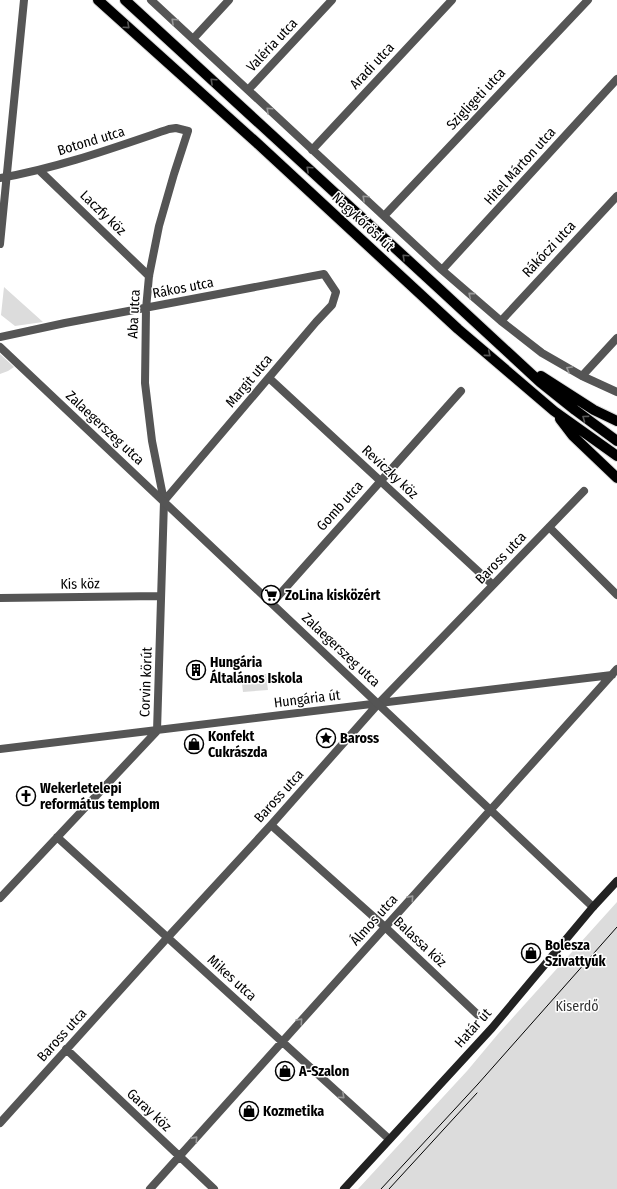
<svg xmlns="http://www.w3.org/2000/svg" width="617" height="1189" font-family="'Fira Sans Condensed',sans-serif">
<rect width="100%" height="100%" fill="#fff"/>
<path fill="#dcdcdc" d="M4,287L43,322L15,326L1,315Z
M0,354L14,367L8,371L0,374Z
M266,674L268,690L243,692L241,676Z
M617,902V1189H358L467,1071L498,1034Z"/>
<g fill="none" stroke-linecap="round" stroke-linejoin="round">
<g stroke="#dbdbdb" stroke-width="12">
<path id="primary" d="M98,0L257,143L458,329L554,411L617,456
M125,0L433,283L540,382L575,410L617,441
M541,376L594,410L617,421
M560,419L573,436L617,478"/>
</g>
<path stroke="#555" stroke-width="8" d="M151,0L442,270L501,321L542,353L582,376L617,392
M193,39L229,0
M248,90L332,0
M312,150L452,0
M39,170L149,276
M0,178C58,168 113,148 169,129L176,128L188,131L174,174L159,226L149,276L146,309L145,383L152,441L164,501L157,731L0,898
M384,216L588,0
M0,244L24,0
M442,270L617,79
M501,321L617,196
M0,337L65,323L324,274L336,292L332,305L316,322L164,501
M582,376L617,338
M269,378L493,585
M549,527L617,595
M0,598L161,596
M272,603L461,391
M0,749L612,675
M271,825L385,927L478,1015
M57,837L389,1139
M66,1049L214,1189
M0,1123L168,937L271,825L378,704L584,491
M150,1189L617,669"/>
<path stroke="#555" stroke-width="8" d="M0,347L593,907"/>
<path stroke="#222" stroke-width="8" d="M344,1189L492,1028L593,907L617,881"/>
<use href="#primary" stroke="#000" stroke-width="10"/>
<path stroke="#000" stroke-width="1" d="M381,1189L478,1084L617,927
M389,1189L477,1093"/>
</g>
<defs><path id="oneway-chevron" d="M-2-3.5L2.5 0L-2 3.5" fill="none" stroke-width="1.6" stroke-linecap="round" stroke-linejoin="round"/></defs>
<g stroke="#999">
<use href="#oneway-chevron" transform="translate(174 21) rotate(-137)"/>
<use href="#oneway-chevron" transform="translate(269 110) rotate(-137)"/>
<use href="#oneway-chevron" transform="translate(365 198) rotate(-137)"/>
<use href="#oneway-chevron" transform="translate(471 295) rotate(-139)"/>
<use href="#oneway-chevron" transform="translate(569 369) rotate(-150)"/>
<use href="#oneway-chevron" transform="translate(411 898) rotate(-48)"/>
<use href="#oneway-chevron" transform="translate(300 1021) rotate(-48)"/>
<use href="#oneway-chevron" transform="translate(342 1096) rotate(42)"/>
<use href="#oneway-chevron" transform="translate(195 1139) rotate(-48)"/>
</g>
<g stroke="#595959">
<use href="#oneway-chevron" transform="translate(127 26) rotate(42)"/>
<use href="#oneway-chevron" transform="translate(213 81) rotate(-137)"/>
<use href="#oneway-chevron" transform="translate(309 169) rotate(-137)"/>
<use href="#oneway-chevron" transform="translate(405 257) rotate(-137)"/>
<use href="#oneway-chevron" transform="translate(488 354) rotate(40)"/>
<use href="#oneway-chevron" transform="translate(585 418) rotate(-144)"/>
</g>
<defs>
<g id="supermarket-ring" transform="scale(1)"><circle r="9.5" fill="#fff" stroke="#000" stroke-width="1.5"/><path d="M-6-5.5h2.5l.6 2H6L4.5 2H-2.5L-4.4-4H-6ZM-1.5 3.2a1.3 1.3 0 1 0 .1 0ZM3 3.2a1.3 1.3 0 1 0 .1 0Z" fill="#000"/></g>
<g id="building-ring" transform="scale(1)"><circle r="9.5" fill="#fff" stroke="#000" stroke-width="1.5"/><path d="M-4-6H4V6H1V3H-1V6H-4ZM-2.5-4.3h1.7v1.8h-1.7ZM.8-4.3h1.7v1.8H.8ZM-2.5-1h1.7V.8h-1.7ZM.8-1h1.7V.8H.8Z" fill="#000"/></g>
<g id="sight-ring" transform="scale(1)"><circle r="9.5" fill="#fff" stroke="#000" stroke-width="1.5"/><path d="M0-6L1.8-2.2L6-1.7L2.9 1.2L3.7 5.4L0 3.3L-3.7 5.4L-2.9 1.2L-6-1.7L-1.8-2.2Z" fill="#000"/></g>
<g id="shop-ring" transform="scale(1)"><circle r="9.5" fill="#fff" stroke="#000" stroke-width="1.5"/><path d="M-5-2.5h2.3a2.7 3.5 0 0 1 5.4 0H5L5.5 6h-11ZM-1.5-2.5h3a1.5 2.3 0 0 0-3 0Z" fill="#000"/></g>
<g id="church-ring" transform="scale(1)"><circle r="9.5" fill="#fff" stroke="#000" stroke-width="1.5"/><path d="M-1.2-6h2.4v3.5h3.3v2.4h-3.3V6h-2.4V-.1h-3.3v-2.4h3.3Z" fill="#000"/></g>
</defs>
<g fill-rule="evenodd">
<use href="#supermarket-ring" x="271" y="595"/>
<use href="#building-ring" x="196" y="670"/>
<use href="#sight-ring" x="326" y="738"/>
<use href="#shop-ring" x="194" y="744"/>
<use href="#church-ring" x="26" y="796"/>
<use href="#shop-ring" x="531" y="953"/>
<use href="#shop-ring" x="285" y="1071"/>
<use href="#shop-ring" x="249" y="1111"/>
</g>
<g text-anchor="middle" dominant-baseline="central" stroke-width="3" stroke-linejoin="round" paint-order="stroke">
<g font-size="14" fill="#000" stroke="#fff">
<text transform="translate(272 45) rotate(-47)">Valéria utca</text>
<text transform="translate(372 66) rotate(-47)">Aradi utca</text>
<text transform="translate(476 99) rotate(-47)">Szigligeti utca</text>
<text transform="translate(91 141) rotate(-17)">Botond utca</text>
<text transform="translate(520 166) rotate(-48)">Hitel Márton utca</text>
<text transform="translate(103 213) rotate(44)">Laczfy köz</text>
<text transform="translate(363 222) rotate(43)">Nagykőrösi út</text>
<text transform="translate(549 249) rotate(-47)">Rákóczi utca</text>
<text transform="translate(183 288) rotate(-11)">Rákos utca</text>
<text transform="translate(134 314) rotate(-87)">Aba utca</text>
<text transform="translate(249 381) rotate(-50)">Margit utca</text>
<text transform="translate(105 428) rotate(43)">Zalaegerszeg utca</text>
<text transform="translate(390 472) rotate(43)">Reviczky köz</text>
<text transform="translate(340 506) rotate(-48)">Gomb utca</text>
<text transform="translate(501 558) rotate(-46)">Baross utca</text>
<text transform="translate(80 584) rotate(-1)">Kis köz</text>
<text transform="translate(341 650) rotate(43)">Zalaegerszeg utca</text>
<text transform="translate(146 682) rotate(-88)">Corvin körút</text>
<text transform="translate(307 699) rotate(-7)">Hungária út</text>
<text transform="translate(279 796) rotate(-48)">Baross utca</text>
<text transform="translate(374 920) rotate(-48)">Álmos utca</text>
<text transform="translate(420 942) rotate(43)">Balassa köz</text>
<text transform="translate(232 978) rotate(42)">Mikes utca</text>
<text transform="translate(473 1028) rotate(-48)">Határ út</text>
<text transform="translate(62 1035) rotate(-48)">Baross utca</text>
<text transform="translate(149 1110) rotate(43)">Garay köz</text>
</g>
<g font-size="14" font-weight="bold" fill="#000" stroke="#fff" text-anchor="start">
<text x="285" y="595">ZoLina kisközért</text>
<text x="210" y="662">Hungária<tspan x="210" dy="16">Általános Iskola</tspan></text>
<text x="208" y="736">Konfekt<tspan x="208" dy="16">Cukrászda</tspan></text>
<text x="340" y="738">Baross</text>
<text x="40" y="788">Wekerletelepi<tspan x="40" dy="16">református templom</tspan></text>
<text x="545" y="945">Bolesza<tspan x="545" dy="16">Szivattyúk</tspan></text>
<text x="299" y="1071">A-Szalon</text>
<text x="263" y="1111">Kozmetika</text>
</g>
<g font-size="14" fill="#333" stroke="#fff">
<text x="577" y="1006">Kiserdő</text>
</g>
</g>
</svg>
